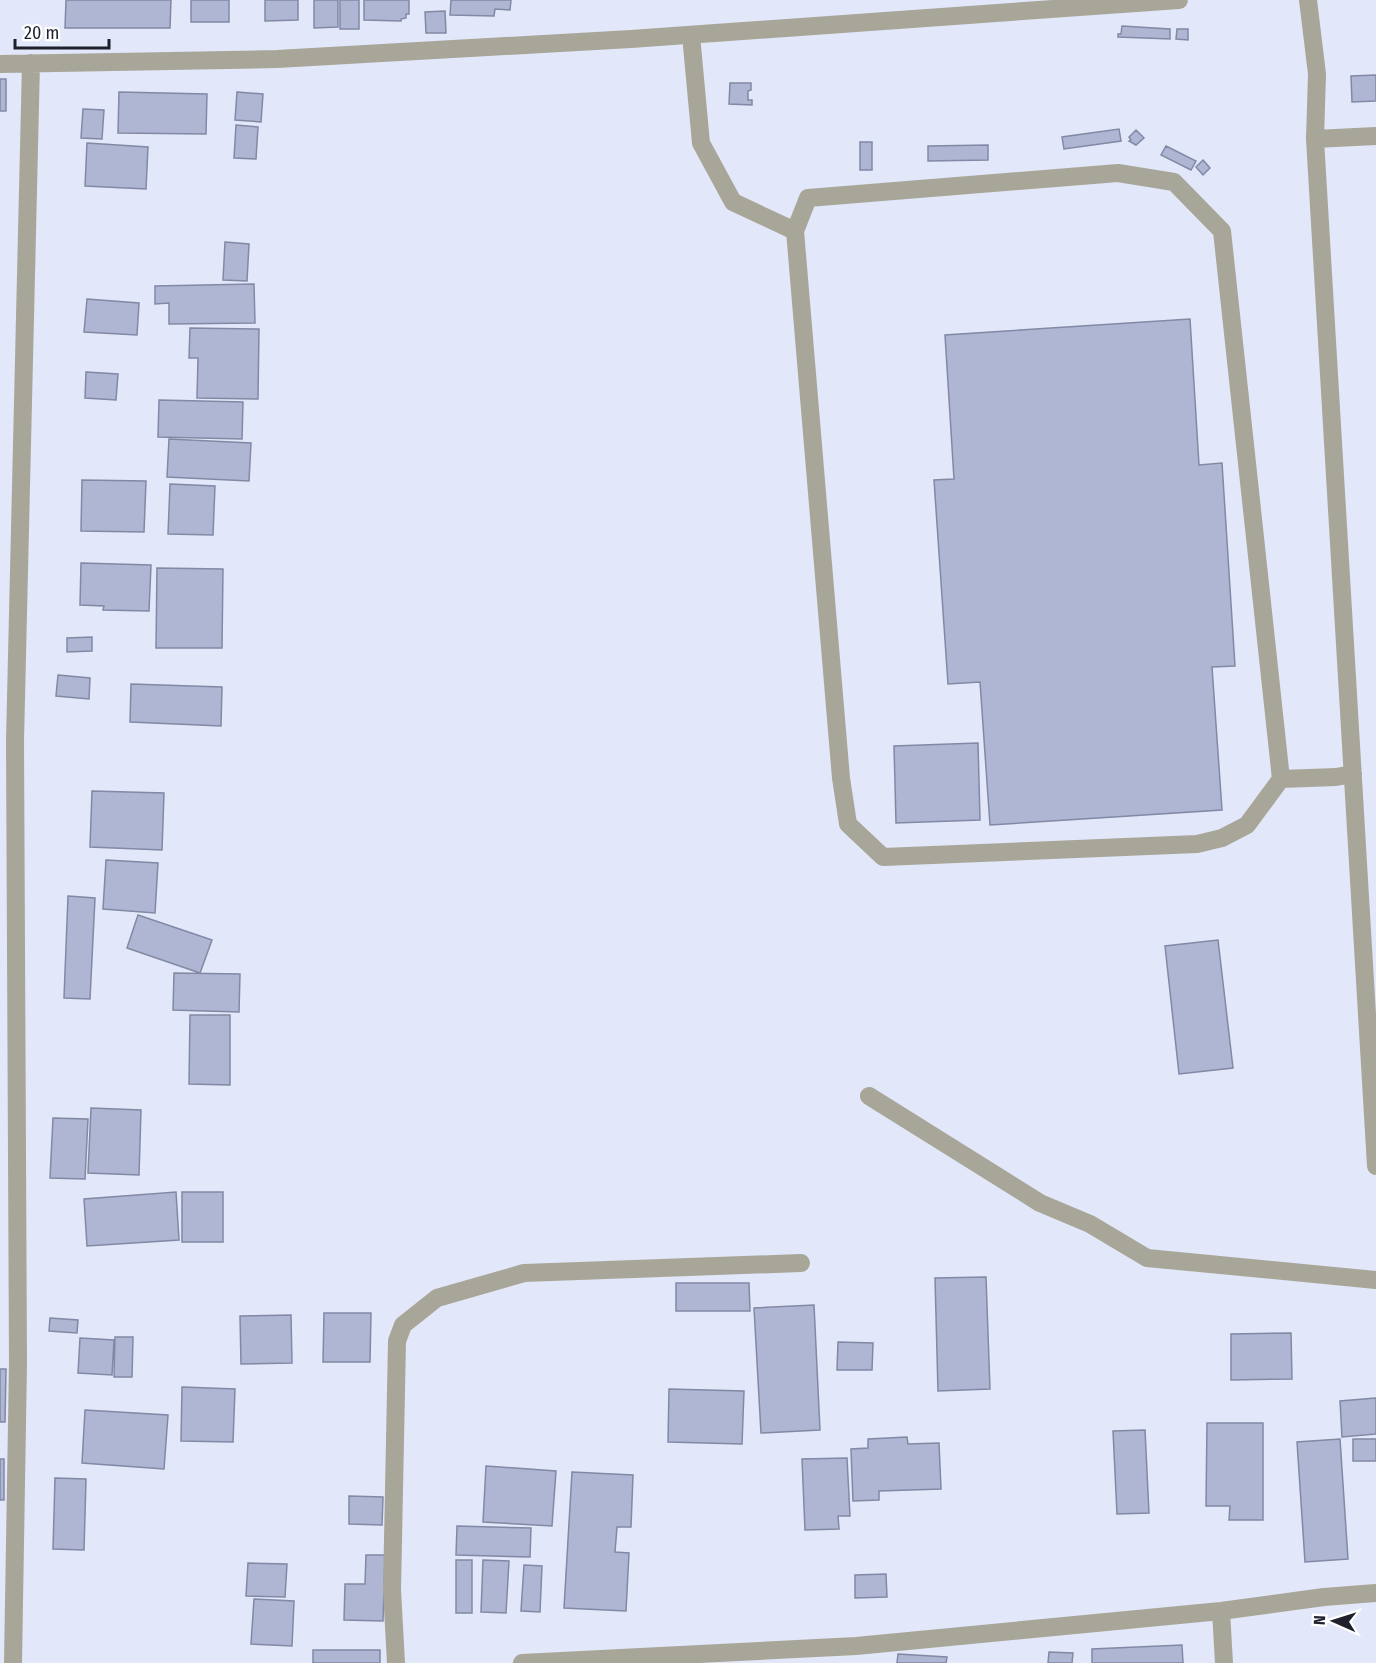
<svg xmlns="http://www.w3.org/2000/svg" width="1376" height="1663" font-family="'Fira Sans Condensed',sans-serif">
<rect width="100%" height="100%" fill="#e2e7f9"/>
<path fill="#aeb6d3" stroke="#8189a4" stroke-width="1.5" d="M66,0H171L170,28H65Z
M191,0H229V22H191Z
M265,0H298V20L265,21Z
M314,0H338V27L314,28Z
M340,0H359V29H340Z
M364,0H409V14H406V18L401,19V21L364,20Z
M451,0H511L510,10L495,9L494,16L450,15Z
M445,11L446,33H426L425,12Z
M1122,26L1170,29V39L1118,37V34H1121Z
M1177,29H1188V40L1176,39Z
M1376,75V101L1352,102L1351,76Z
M0,79H6V111H0Z
M730,83H751V90L748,91V100H752V105L729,104Z
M119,92L207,94L206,134L118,133Z
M237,92L263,94L261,122L235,120Z
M83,109L104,110L102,139L81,138Z
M236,125L258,127L256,159L234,158Z
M1119,129L1121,141L1064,149L1062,137Z
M1136,130L1144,138L1136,145L1129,141L1131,140L1129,137Z
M860,142H872V170H860Z
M87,143L148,147L146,189L85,186Z
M988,145V160L928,161V146Z
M1166,146L1196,161L1191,170L1161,155Z
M1203,160L1210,168L1203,175L1196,167Z
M225,242L249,244L247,281L223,280Z
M254,284L255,323L169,324V303L155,304V286Z
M87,299L139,303L137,335L84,332Z
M1190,319L1199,465L1222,463L1235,666L1212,667L1222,810L990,825L980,682L948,684L934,480L954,479L945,335Z
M190,328L259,329L258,399L197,398L198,358H189Z
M86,372L118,374L116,400L85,398Z
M159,400L243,402L242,439L158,437Z
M169,439L251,443L249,481L167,477Z
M82,480L146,481L144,532L81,531Z
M170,484L215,486L213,535L168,534Z
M81,563L151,565L149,611L103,610L104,606L80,605Z
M157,568L223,569L222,648H156Z
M92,637V651L67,652V638Z
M58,675L90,678L89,699L56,696Z
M131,684L222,687L221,726L130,722Z
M978,743L980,820L896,823L894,746Z
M92,791L164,793L162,850L90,847Z
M106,860L158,863L155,913L103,909Z
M68,896L95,898L90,999L64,998Z
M138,915L212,940L200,973L127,948Z
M1218,940L1233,1068L1179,1074L1165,946Z
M174,973L240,974L239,1012L173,1010Z
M190,1015H230V1085L189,1084Z
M91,1108L141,1110L139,1175L88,1173Z
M53,1118L88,1119L85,1179L50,1178Z
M176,1192L179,1240L87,1246L84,1199Z
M182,1192H223V1242H182Z
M986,1277L990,1389L938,1391L935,1278Z
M676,1283H749L750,1311H676Z
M814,1305L820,1430L761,1433L754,1308Z
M324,1313H371L370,1362H323Z
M291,1315L292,1363L241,1364L240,1316Z
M50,1318L78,1320L77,1333L49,1331Z
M1291,1333L1292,1379L1231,1380V1334Z
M115,1337H133L132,1377H114Z
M80,1338L114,1340L112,1375L78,1373Z
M838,1342L873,1343L872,1370H837Z
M0,1369H6L5,1422H0Z
M182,1387L235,1389L233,1442L181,1441Z
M669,1389L744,1391L742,1444L668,1442Z
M1376,1398V1434L1342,1437L1340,1401Z
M85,1410L168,1415L164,1469L82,1463Z
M1207,1423H1263V1520H1229L1230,1506H1206Z
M1145,1430L1149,1513L1117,1514L1113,1431Z
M907,1437L908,1444L939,1443L941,1489L879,1491V1500L853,1501L851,1449L868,1448V1439Z
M1340,1439L1348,1559L1305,1562L1297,1442Z
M1353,1439H1376V1461H1353Z
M847,1458L850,1516H838L839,1529L805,1530L802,1459Z
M0,1459H4V1500H0Z
M486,1466L556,1471L552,1526L483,1522Z
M572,1472L633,1475L631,1527H617L615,1552L629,1553L626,1611L564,1608Z
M55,1478L86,1479L84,1550L53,1549Z
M349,1496L383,1497L382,1525L349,1524Z
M457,1526L531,1528L530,1557L456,1555Z
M366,1555H385L383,1621L344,1620L345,1584H365Z
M456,1560H472V1613H456Z
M483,1560L509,1561L506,1613L481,1612Z
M248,1563L287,1564L285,1597L246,1596Z
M524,1565L542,1566L540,1612L521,1611Z
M886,1574L887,1597L855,1598V1575Z
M254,1599L294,1601L292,1646L251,1644Z
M1182,1645L1183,1663H1092V1649Z
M313,1650H380V1663H313Z
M1049,1652L1073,1653L1072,1663H1048Z
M898,1654L947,1657L946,1663H897Z"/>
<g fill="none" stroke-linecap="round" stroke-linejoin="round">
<path stroke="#a8a698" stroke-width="18" d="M1308,0L1317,74L1315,139L1376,1166
M691,35L701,143L733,202L795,231L841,778L848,824L883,857L1197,844L1222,838L1247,825L1281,779
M1315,139L1376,136
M795,231L808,198L1118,173L1174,182L1222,231L1281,779L1336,777L1353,774
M869,1096L1040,1203L1090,1224L1147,1258L1376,1280"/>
<path stroke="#a8a698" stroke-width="18" d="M0,64L277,59L631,39L1179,0
M1221,1611L1224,1663
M13,1663L18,1363L15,741L31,63
M396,1663L392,1590L397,1341L403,1325L437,1298L524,1273L801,1263
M522,1663L856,1646L1221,1611L1324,1597L1376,1593"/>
</g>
<g transform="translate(1334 1621) rotate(273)" stroke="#ffffff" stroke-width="4.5" paint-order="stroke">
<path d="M0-4.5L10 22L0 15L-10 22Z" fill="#1e212c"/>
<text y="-9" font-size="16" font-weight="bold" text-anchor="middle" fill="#1e212c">N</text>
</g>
<path d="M15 39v9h94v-9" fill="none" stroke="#1e212c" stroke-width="3"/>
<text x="24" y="39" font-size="18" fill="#1e212c" stroke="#ffffff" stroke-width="4.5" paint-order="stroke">20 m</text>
</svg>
